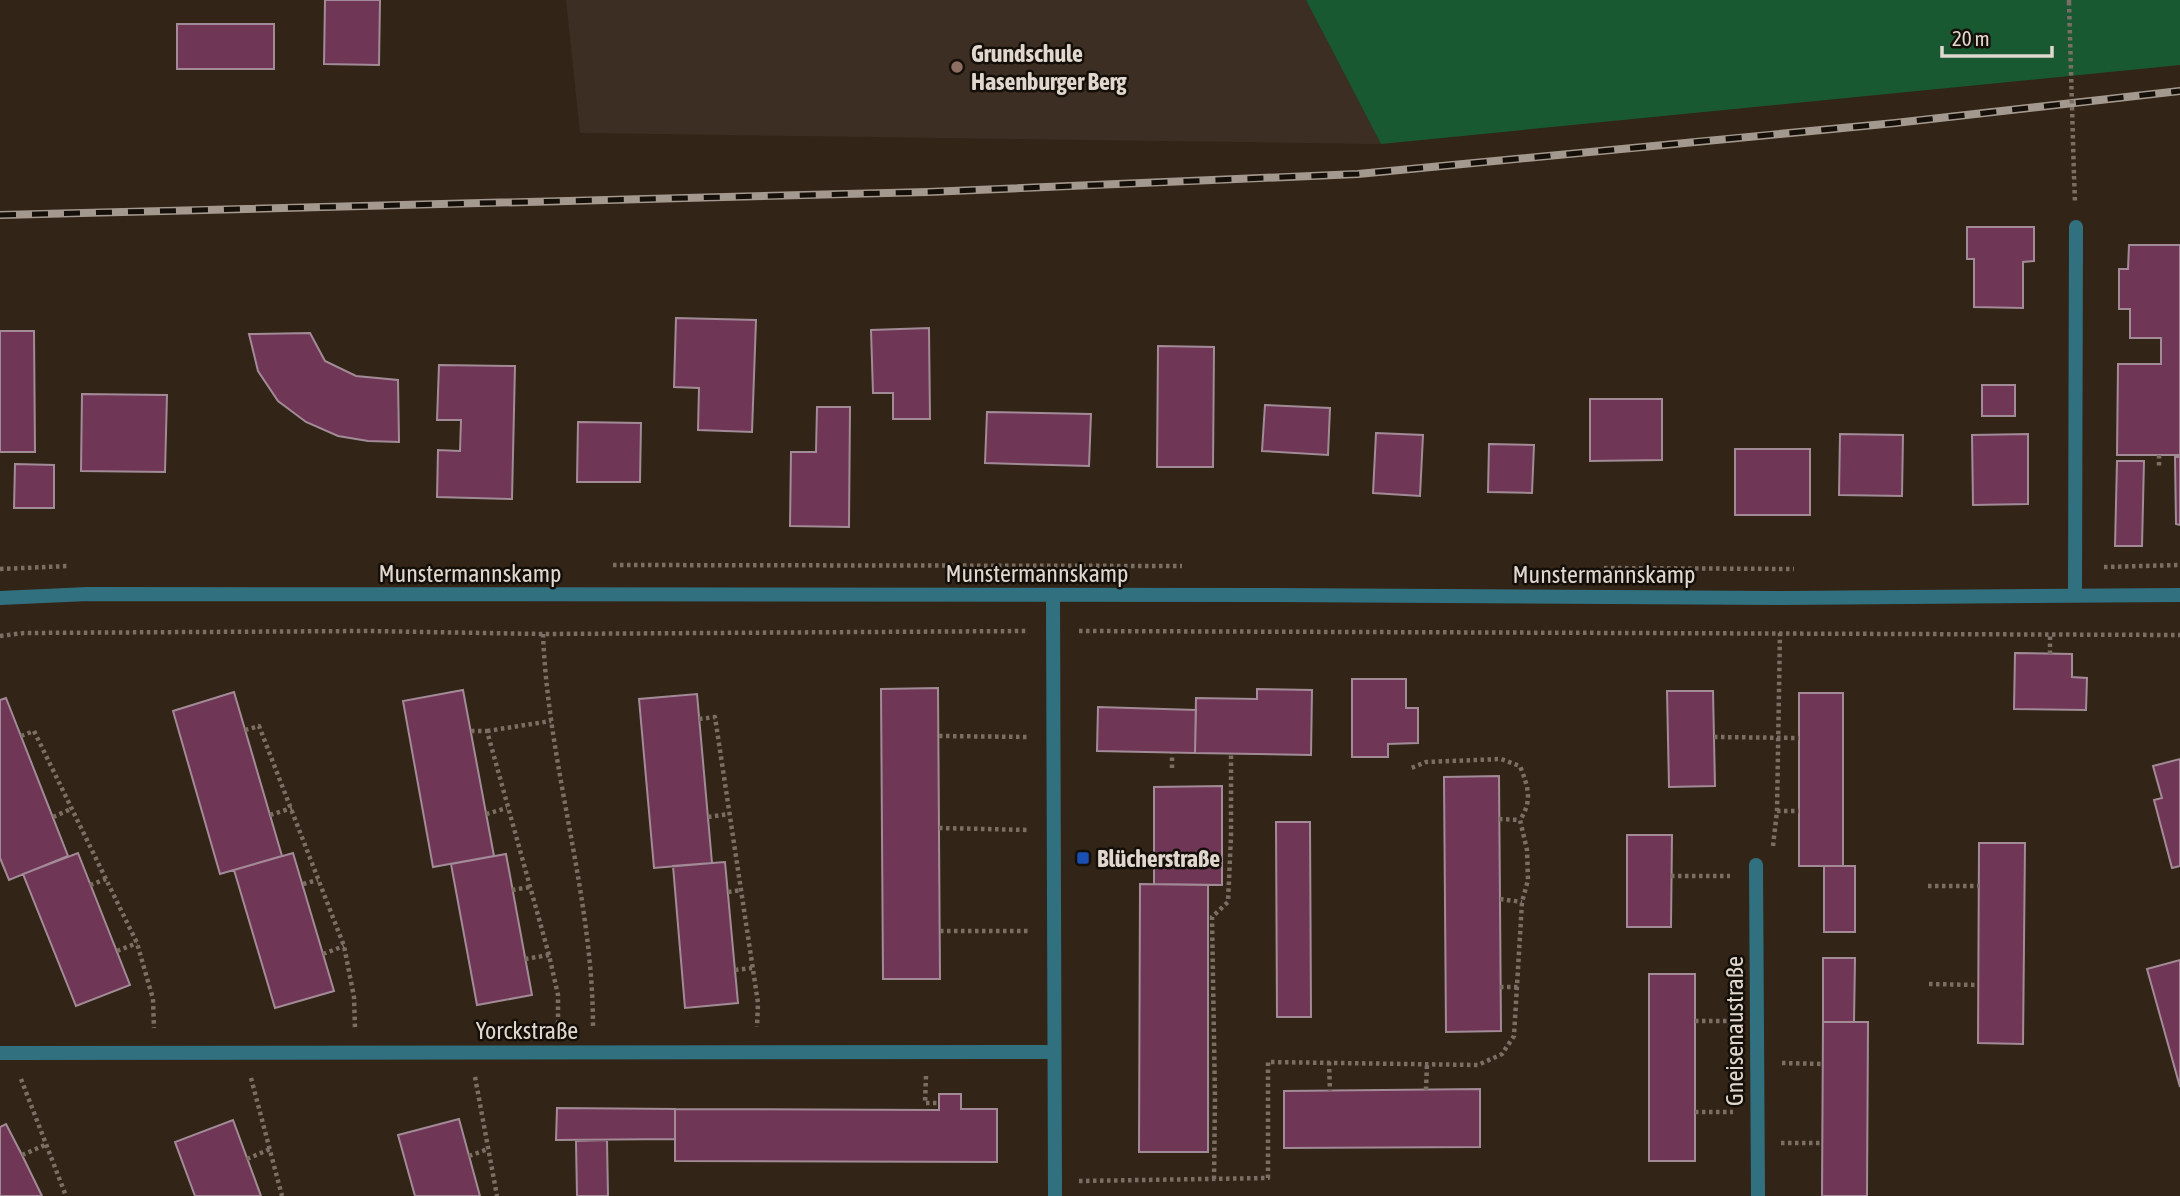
<svg xmlns="http://www.w3.org/2000/svg" width="2180" height="1196" font-family="'Asap Condensed',sans-serif">
<rect width="100%" height="100%" fill="#322416"/>
<path fill="#3d2e23" d="M566,0H1306L1381,144L580,133Z"/>
<path fill="#185932" d="M1306,0H2180V65L1381,144Z"/>
<path fill="#703656" stroke="#a28b96" stroke-width="2" d="M325,0H380L379,65L324,64Z
M177,24H274V69H177Z
M1967,227H2034V261L2023,262V308L1974,307V259H1967Z
M2129,245H2180V455H2117L2118,364H2161V338H2130V309H2119V269H2128Z
M676,318L756,320L752,432L698,430L699,388L674,387Z
M929,328L930,419H893V393H873L871,330Z
M0,331H34L35,452H0Z
M310,333L325,361L356,376L398,380L399,442L368,441L338,436L306,422L278,401L258,371L249,334Z
M1158,346L1214,347L1213,467H1157Z
M439,365L515,366L512,499L437,497L438,450L460,451L461,420H437Z
M1982,385H2015V416H1982Z
M82,394L167,395L165,472L81,471Z
M1590,399H1662V460L1590,461Z
M1265,405L1330,408L1328,455L1262,451Z
M817,407H850L849,527L790,526L791,452H816Z
M987,412L1091,414L1089,466L985,463Z
M578,422L641,423L640,482H577Z
M1376,433L1423,435L1420,496L1373,493Z
M1840,434L1903,435L1902,496L1839,495Z
M2028,434V504L1973,505L1972,435Z
M1489,444L1534,445L1532,493L1488,492Z
M1735,449H1810V515H1735Z
M2175,457H2180V525L2176,524Z
M2117,461H2144L2142,546H2115Z
M15,464L54,465V508H14Z
M2015,653L2072,654V677L2087,678L2086,710L2014,709Z
M1352,679H1406V708H1418V743L1388,744V757H1352Z
M938,688L940,979H883L881,689Z
M1257,689L1312,690L1311,755L1195,753L1196,698L1257,699Z
M463,690L494,856L433,867L403,701Z
M1667,691H1713L1715,786L1669,787Z
M234,692L282,856L220,874L173,711Z
M1799,693H1843V866H1799Z
M697,694L712,863L654,868L639,699Z
M6,698L68,856L9,880L0,858V700Z
M1098,707L1196,710L1195,753L1097,751Z
M2180,759V866L2172,868L2154,800L2162,798L2153,766Z
M1499,776L1501,1031L1446,1032L1444,777Z
M1222,786V885L1154,884V787Z
M1276,822H1310L1311,1017H1277Z
M1627,835H1672L1671,927H1627Z
M1979,843H2025L2023,1044L1978,1043Z
M78,853L130,985L76,1006L23,874Z
M293,853L334,991L275,1008L234,870Z
M506,854L532,995L477,1005L451,864Z
M725,862L738,1003L685,1008L673,866Z
M1824,866H1855V932H1824Z
M1140,884L1208,885V1152H1139Z
M1823,958H1855L1854,1022H1823Z
M2180,960V1087L2147,969Z
M1649,974H1695V1161H1649Z
M1823,1022H1868L1867,1196H1822Z
M1480,1089V1147L1284,1148V1091Z
M939,1094H961V1109H997V1162L675,1161V1109L939,1110Z
M557,1108L675,1109V1139L556,1140Z
M459,1119L480,1196H415L398,1135Z
M233,1120L261,1196H195L175,1142Z
M6,1124L22,1155L42,1196H0V1127Z
M607,1140L608,1196H577L576,1141Z"/>
<g fill="none" stroke-linecap="round" stroke-linejoin="round">
<path stroke="#7b6f63" stroke-width="4.5" stroke-dasharray="3.5 3.5" stroke-linecap="butt" d="M2069,0V2
M2074,176L2075,202
M2159,455V466
M613,565L1182,566
M2104,567L2180,565
M1604,568L1794,569
M0,569L69,566
M1079,631L2180,635
M543,634C548,766 593,895 593,1027
M0,636L24,633L367,631L543,634L1028,631
M2050,654V635
M699,719L715,717L758,1003L757,1027
M245,730L259,726L344,946L354,997L355,1028
M471,731H487L549,955L558,995V1027
M487,731L551,721
M21,736L34,731L137,943L153,999L154,1028
M939,736L1029,737
M1714,737L1799,738
M1172,768V753
M1777,811H1799
M486,814L507,808
M270,815L292,808
M53,817L71,809
M708,817L729,814
M1499,819L1520,820
M939,828L1029,830
M1773,846L1777,811L1780,631
M1671,876H1730
M303,884L318,880
M90,885L106,879
M1928,886H1979
M512,890L530,887
M728,892L741,890
M1500,899L1522,902
M940,931H1030
M117,951L137,943
M323,954L344,946
M525,959L549,955
M735,970L752,968
M1929,984L1978,985
M1500,987H1518
M1695,1021H1733
M1329,1062L1330,1091
M1782,1063L1823,1064
M926,1076L925,1103H939
M475,1077L497,1196
M251,1078L282,1196
M21,1079L66,1196
M1426,1090L1427,1064
M1695,1112H1733
M1781,1143H1822
M22,1155L45,1145
M469,1156L488,1149
M247,1159L270,1149
M1214,1179L1215,1099L1212,917L1228,902L1231,836V754
M1079,1181L1268,1178V1062L1478,1065L1502,1054L1514,1036L1522,902L1528,880L1527,850L1520,820C1533,800 1528,787 1520,766L1501,759L1426,762L1409,769"/>
<path stroke="#31717f" stroke-width="14" d="M2075,595L2076,227
M1053,596L1055,1196
M1756,865L1758,1196
M0,1053L1054,1052"/>
<path stroke="#31717f" stroke-width="14" d="M0,598L88,594L1274,595L1780,598L2180,595"/>
<g stroke="#a4998e" stroke-width="8">
<path id="rail" d="M0,215L928,192L1358,174L1895,123L2180,91"/>
</g>
<use href="#rail" stroke="#150f09" stroke-width="5" stroke-dasharray="16" stroke-linecap="butt"/>
<path stroke="#7b6f63" stroke-width="4.5" stroke-dasharray="3.5 3.5" stroke-linecap="butt" d="M2069,2L2074,176"/>
</g>
<circle fill="#8d6e63" stroke="#150f09" stroke-width="2.5" cx="957" cy="67" r="7"/>
<rect fill="#1a4fb4" stroke="#150f09" stroke-width="2.5" x="1076" y="851" width="14" height="14" rx="3.5"/>
<g text-anchor="middle" dominant-baseline="central" stroke-width="5" stroke-linejoin="round" paint-order="stroke">
<g font-size="24" font-weight="bold" fill="#e0d7ce" stroke="#150f09" text-anchor="start">
<text x="971" y="53">Grundschule<tspan x="971" dy="28">Hasenburger Berg</tspan></text>
<text x="1097" y="858">Blücherstraße</text>
</g>
<g font-size="24" fill="#e0d7ce" stroke="#150f09">
<text x="470" y="573">Munstermannskamp</text>
<text x="1037" y="573">Munstermannskamp</text>
<text x="1604" y="574">Munstermannskamp</text>
<text x="527" y="1030">Yorckstraße</text>
<text transform="translate(1734 1031) rotate(-90)">Gneisenaustraße</text>
</g>
</g>
<path d="M1942 46v10h110v-10" fill="none" stroke="#e0d7ce" stroke-width="3.5"/>
<text x="1952" y="46" font-size="21" fill="#e0d7ce" stroke="#150f09" stroke-width="5" paint-order="stroke">20 m</text>
</svg>
